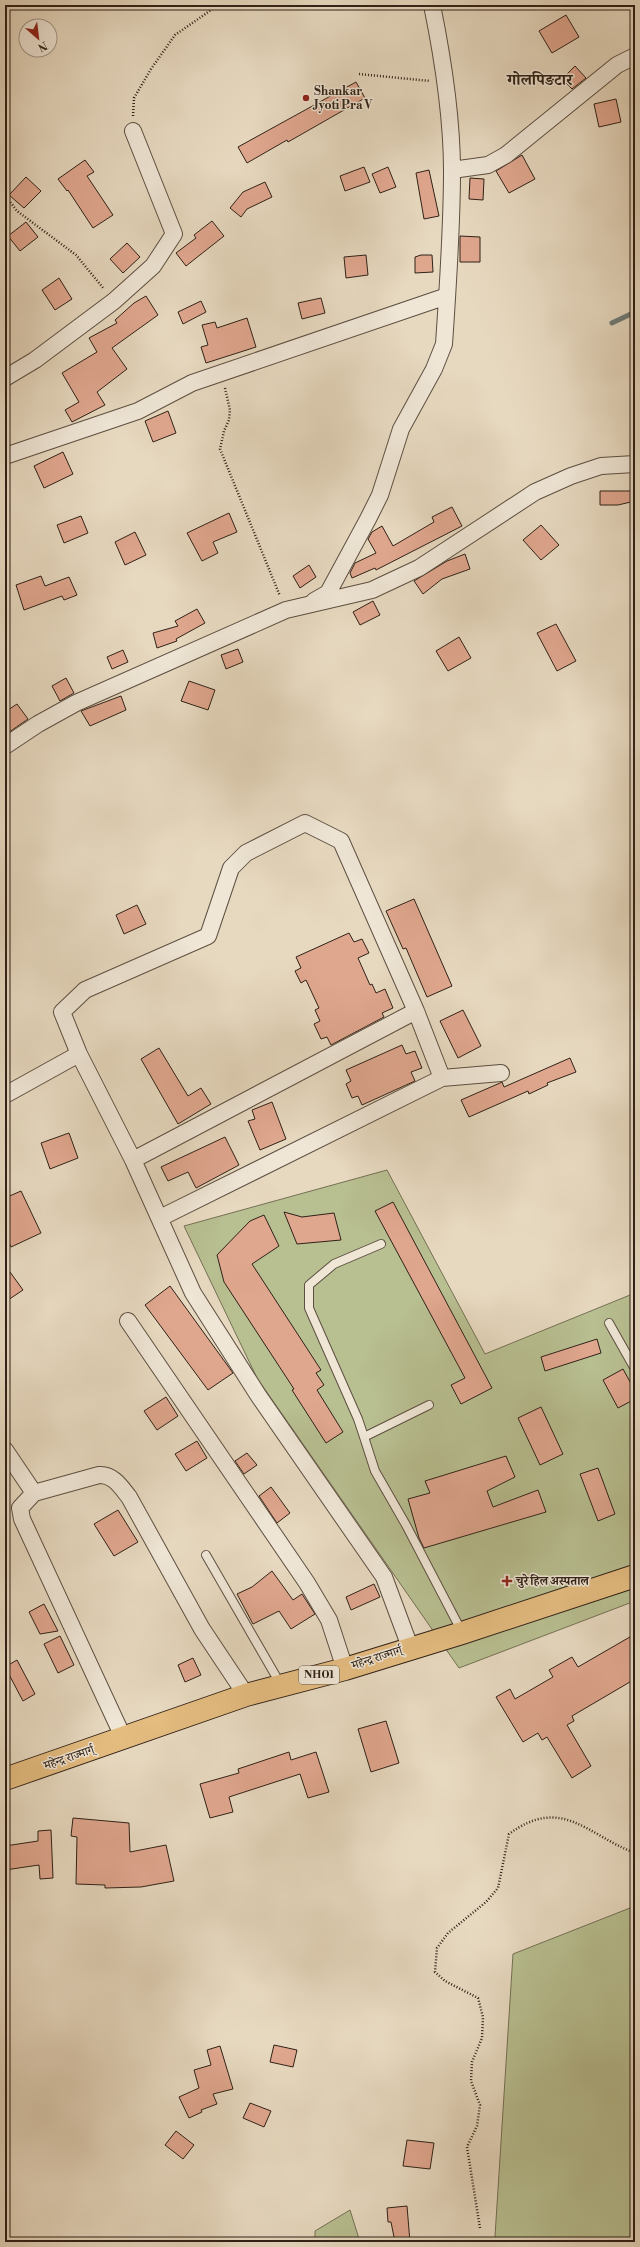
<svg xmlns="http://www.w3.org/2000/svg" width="640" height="2247" font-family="'Libre Bodoni','Noto Serif Devanagari',serif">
<rect width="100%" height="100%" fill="#e7d9c0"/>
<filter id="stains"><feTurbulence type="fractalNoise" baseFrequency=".005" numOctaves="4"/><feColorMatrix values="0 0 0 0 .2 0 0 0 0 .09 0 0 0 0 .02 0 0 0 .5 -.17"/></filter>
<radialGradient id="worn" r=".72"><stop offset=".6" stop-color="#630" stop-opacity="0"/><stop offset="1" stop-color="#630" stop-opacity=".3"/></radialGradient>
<path fill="#b8bf91" stroke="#747054" d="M387,1170L485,1354L635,1293V1601L459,1668L257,1378L184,1226Z
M630,1908H635V2242H499L495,2236L513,1954Z
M350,2210L360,2242H315V2231Z"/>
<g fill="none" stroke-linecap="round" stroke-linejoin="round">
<path stroke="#6f7c79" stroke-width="5" d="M612,323L635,312"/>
</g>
<path fill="#e0a78f" stroke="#2f2117" d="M566,15L579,37L552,53L539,31Z
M575,66L586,78L572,89L562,79Z
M356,82L365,98L288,142L287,140L247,163L238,147Z
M616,99L621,122L599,127L594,104Z
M522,155L535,179L509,193L496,171Z
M85,160L94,172L87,176L113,215L93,228L68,190L67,191L58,179Z
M364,167L370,182L345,191L340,176Z
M388,167L396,187L380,193L372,174Z
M429,170L439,216L424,219L416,173Z
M26,177L41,191L24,208L9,195Z
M470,178L484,179L483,200L469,199Z
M265,182L272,197L247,209L241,217L230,208L243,192Z
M212,221L224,236L186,266L176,253L196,238L194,235Z
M26,222L38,237L20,251L8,236Z
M460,236L480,237V262H460Z
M127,243L140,257L123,273L110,259Z
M366,255L368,275L346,278L344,257Z
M421,255H432L433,272L415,273V257Z
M59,278L72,299L55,310L42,290Z
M146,296L158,315L112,348L127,369L97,392L105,405L72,422L65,410L79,402L62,373L97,352L89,338L117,323L115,320L134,303Z
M321,298L325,313L302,319L298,303Z
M201,301L206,312L183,324L178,312Z
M247,318L256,347L206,363L201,347L208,345L202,325L215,322L217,328Z
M168,411L176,433L153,442L145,421Z
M63,452L73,474L44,488L34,466Z
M600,491H635V501L618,505H600Z
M452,507L462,526L376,570L375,568L352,578L350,573L355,563L376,553L368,539L372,532L382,526L393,546L434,522L432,517Z
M229,513L237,532L213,542L218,553L202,561L187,533Z
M81,516L88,533L64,543L57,525Z
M541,525L559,545L541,560L523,540Z
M135,532L146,555L125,565L115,542Z
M465,554L470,569L442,579L423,594L414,581L447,561Z
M309,565L316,577L300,588L293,576Z
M41,576L45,586L69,577L77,595L64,600L62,596L24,610L16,585Z
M373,601L380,615L360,625L353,612Z
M197,609L205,623L176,639L177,641L157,648L153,633L178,626L175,621Z
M556,624L576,661L557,671L537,633Z
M459,637L471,658L448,671L436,651Z
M238,649L243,662L226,669L221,655Z
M123,650L128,662L112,669L107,657Z
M66,678L74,693L60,701L52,686Z
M189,681L215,690L208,710L181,701Z
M121,696L126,710L90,726L81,711Z
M17,704L28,719L5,735V712Z
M414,899L452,986L427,997L406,948L403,949L386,911Z
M137,905L146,924L124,934L116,915Z
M349,933L354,942L362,939L369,953L358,958L370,985L372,984L376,993L385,989L393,1008L382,1013L384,1017L331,1045L327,1037L321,1039L314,1024L320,1021L315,1010L319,1008L306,980L301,983L295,971L301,968L296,957Z
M463,1010L481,1046L458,1058L440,1021Z
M402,1045L406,1054L415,1051L422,1068L411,1072L415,1081L362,1105L358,1096L352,1098L346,1084L351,1081L346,1070Z
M159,1048L188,1096L201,1088L211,1104L178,1124L141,1059Z
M570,1058L576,1072L547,1083L548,1085L529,1094L528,1091L469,1117L461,1100L500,1083L502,1082L504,1087Z
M272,1102L286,1139L260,1150L248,1121L255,1119L252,1110Z
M69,1133L78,1158L50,1169L41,1143Z
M225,1137L239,1165L196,1188L188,1172L168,1181L161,1167Z
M21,1191L41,1233L11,1247L5,1234V1198Z
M393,1202L492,1388L461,1404L451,1385L465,1378L375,1211Z
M284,1212L302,1217L334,1213L341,1240L297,1244Z
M264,1215L279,1246L252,1264L321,1370L316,1373L324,1385L317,1390L343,1432L326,1443L292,1390L294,1389L224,1282L217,1255L250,1221Z
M5,1265L23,1290L5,1302Z
M170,1286L233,1373L208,1390L145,1305Z
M597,1339L601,1353L545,1371L541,1357Z
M623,1369L635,1391V1399L618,1408L603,1380Z
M166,1397L178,1416L157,1430L144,1411Z
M541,1407L563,1454L540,1465L518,1418Z
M197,1441L207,1458L186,1471L175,1454Z
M247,1453L257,1465L244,1474L235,1461Z
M506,1456L515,1477L487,1491L493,1507L538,1490L546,1512L424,1548L419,1538L408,1499L430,1493L425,1481Z
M598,1468L615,1514L598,1521L580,1474Z
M271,1487L290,1513L277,1523L259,1496Z
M118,1510L138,1542L114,1556L94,1524Z
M272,1571L293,1600L302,1594L315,1614L291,1629L279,1611L253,1624L237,1594L252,1587Z
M374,1584L380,1597L351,1610L346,1597Z
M44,1604L58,1631L40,1634L29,1612Z
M635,1634V1679L572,1716L574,1721L567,1725L591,1766L572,1778L547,1737L542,1740L538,1733L523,1742L496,1697L510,1689L515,1699L553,1677L549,1670L572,1657L578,1667Z
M60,1636L74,1665L58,1673L44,1644Z
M193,1658L201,1675L185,1682L178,1665Z
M17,1660L35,1694L23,1701L5,1667Z
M386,1721L399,1763L371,1772L358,1729Z
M289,1752L291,1760L316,1752L329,1792L308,1798L300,1774L229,1797L233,1812L210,1818L200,1784L239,1773L238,1769Z
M73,1818L129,1823L130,1852L166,1845L174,1881L141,1887L105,1888V1885L76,1884L77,1837L71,1836Z
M51,1830L53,1878L40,1879L39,1865L5,1870V1846L38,1841V1831Z
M274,2045L297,2050L293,2067L270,2062Z
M220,2046L233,2089L213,2094L217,2104L201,2110L202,2112L189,2118L179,2097L199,2088L194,2070L211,2065L207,2050Z
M250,2103L271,2111L264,2127L243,2118Z
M176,2131L194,2145L183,2159L165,2145Z
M407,2140L434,2143L430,2169L403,2166Z
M407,2206L410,2242H395L391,2222H388L387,2208Z"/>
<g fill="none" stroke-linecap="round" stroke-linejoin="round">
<g stroke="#5d4f41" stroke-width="10">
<path id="service" d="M609,1323L635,1369
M429,1405L364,1437L375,1471L406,1525L462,1632
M364,1437L358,1419L309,1308V1285L334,1264L381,1244
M206,1555L281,1685"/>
</g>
<g stroke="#5d4f41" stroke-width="18">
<path id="minor" d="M452,170L488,165L506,155L617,65L635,56
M5,378L35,360L114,301L153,266L174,234L133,131
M5,456L138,411L192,383L447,296
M314,601L328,593L368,519L380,495L401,429L434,369L444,344C448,286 452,229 452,171C452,116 443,59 432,5
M5,746L38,724L76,703L286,610L372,590L419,568L535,492L571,476L601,466L635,464
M5,1095L79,1054
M133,1160L416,1011
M160,1218L442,1078
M128,1321L307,1583L329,1620L345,1669
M5,1450L34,1493L99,1475C113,1474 121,1487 129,1497L202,1629L246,1695
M34,1493L20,1508L22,1519L124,1739
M410,1647L384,1577L258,1395L193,1293L133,1160L79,1054L62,1012L85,990L208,936L231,868L246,853L305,823L341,841L416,1011L442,1078L501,1073"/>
</g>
<g stroke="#2f2117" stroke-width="24">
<path id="trunk" d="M5,1779L246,1695L345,1669L462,1633L635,1576"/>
</g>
<path stroke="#2f2117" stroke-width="2.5" stroke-dasharray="1 2" stroke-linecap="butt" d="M359,74L430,81
M133,116L134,98L151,69L175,35L214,8L223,9L235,5
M5,195L17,211L76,255L104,289
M225,388L230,410L229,420L224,431L220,449L280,596
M480,2228L467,2147L477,2126L480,2105L471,2081L472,2062L482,2038L483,2017L478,1998L445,1981L435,1972L437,1948L448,1933L486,1902L498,1888L509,1834C562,1795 587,1835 635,1853"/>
<use href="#service" stroke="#efe6d6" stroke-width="8"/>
<use href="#minor" stroke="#efe6d6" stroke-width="16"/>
<use href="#trunk" stroke="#e4bc80" stroke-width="22"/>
</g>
<g fill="#8f2418" stroke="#efe6d6" stroke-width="1.5">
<circle cx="306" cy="98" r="4"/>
<path d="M505 1575h4v4h4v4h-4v4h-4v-4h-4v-4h4z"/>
</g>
<g text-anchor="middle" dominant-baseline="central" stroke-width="3" stroke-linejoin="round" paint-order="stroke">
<rect fill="#efe6d6" stroke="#695c50" stroke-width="1" x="299" y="1666" width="40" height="18" rx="3"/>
<g font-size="11" font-weight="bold" fill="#2f2117">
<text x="319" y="1675">NH01</text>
</g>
<g font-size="12" font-weight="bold" fill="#2f2117" stroke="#efe6d6" text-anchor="start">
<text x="314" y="91">Shankar<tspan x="314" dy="14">Jyoti Pra V</tspan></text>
<text x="516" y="1581">चुरे हिल अस्पताल</text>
</g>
<g font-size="12" fill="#2f2117" stroke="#efe6d6">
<text transform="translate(377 1658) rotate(-18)">महेन्द्र राज्मार्ग्</text>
<text transform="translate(69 1758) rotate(-19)">महेन्द्र राज्मार्ग्</text>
</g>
<g font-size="16" font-weight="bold" fill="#2f2117" stroke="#efe6d6">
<text x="540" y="80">गोलपिङटार</text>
</g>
</g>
<rect width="640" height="2247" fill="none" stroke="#e7d9c0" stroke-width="20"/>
<rect x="6" y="6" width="628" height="2235" fill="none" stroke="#2f2117" stroke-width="2"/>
<rect x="10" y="10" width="620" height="2227" fill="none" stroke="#2f2117"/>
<g transform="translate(38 38) rotate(152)"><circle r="19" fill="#efe6d6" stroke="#a2978a"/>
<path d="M0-3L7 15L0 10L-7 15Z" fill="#8f2418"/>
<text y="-6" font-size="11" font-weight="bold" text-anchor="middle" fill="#2f2117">N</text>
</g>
<rect width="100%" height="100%" filter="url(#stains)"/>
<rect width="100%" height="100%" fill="url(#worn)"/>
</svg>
